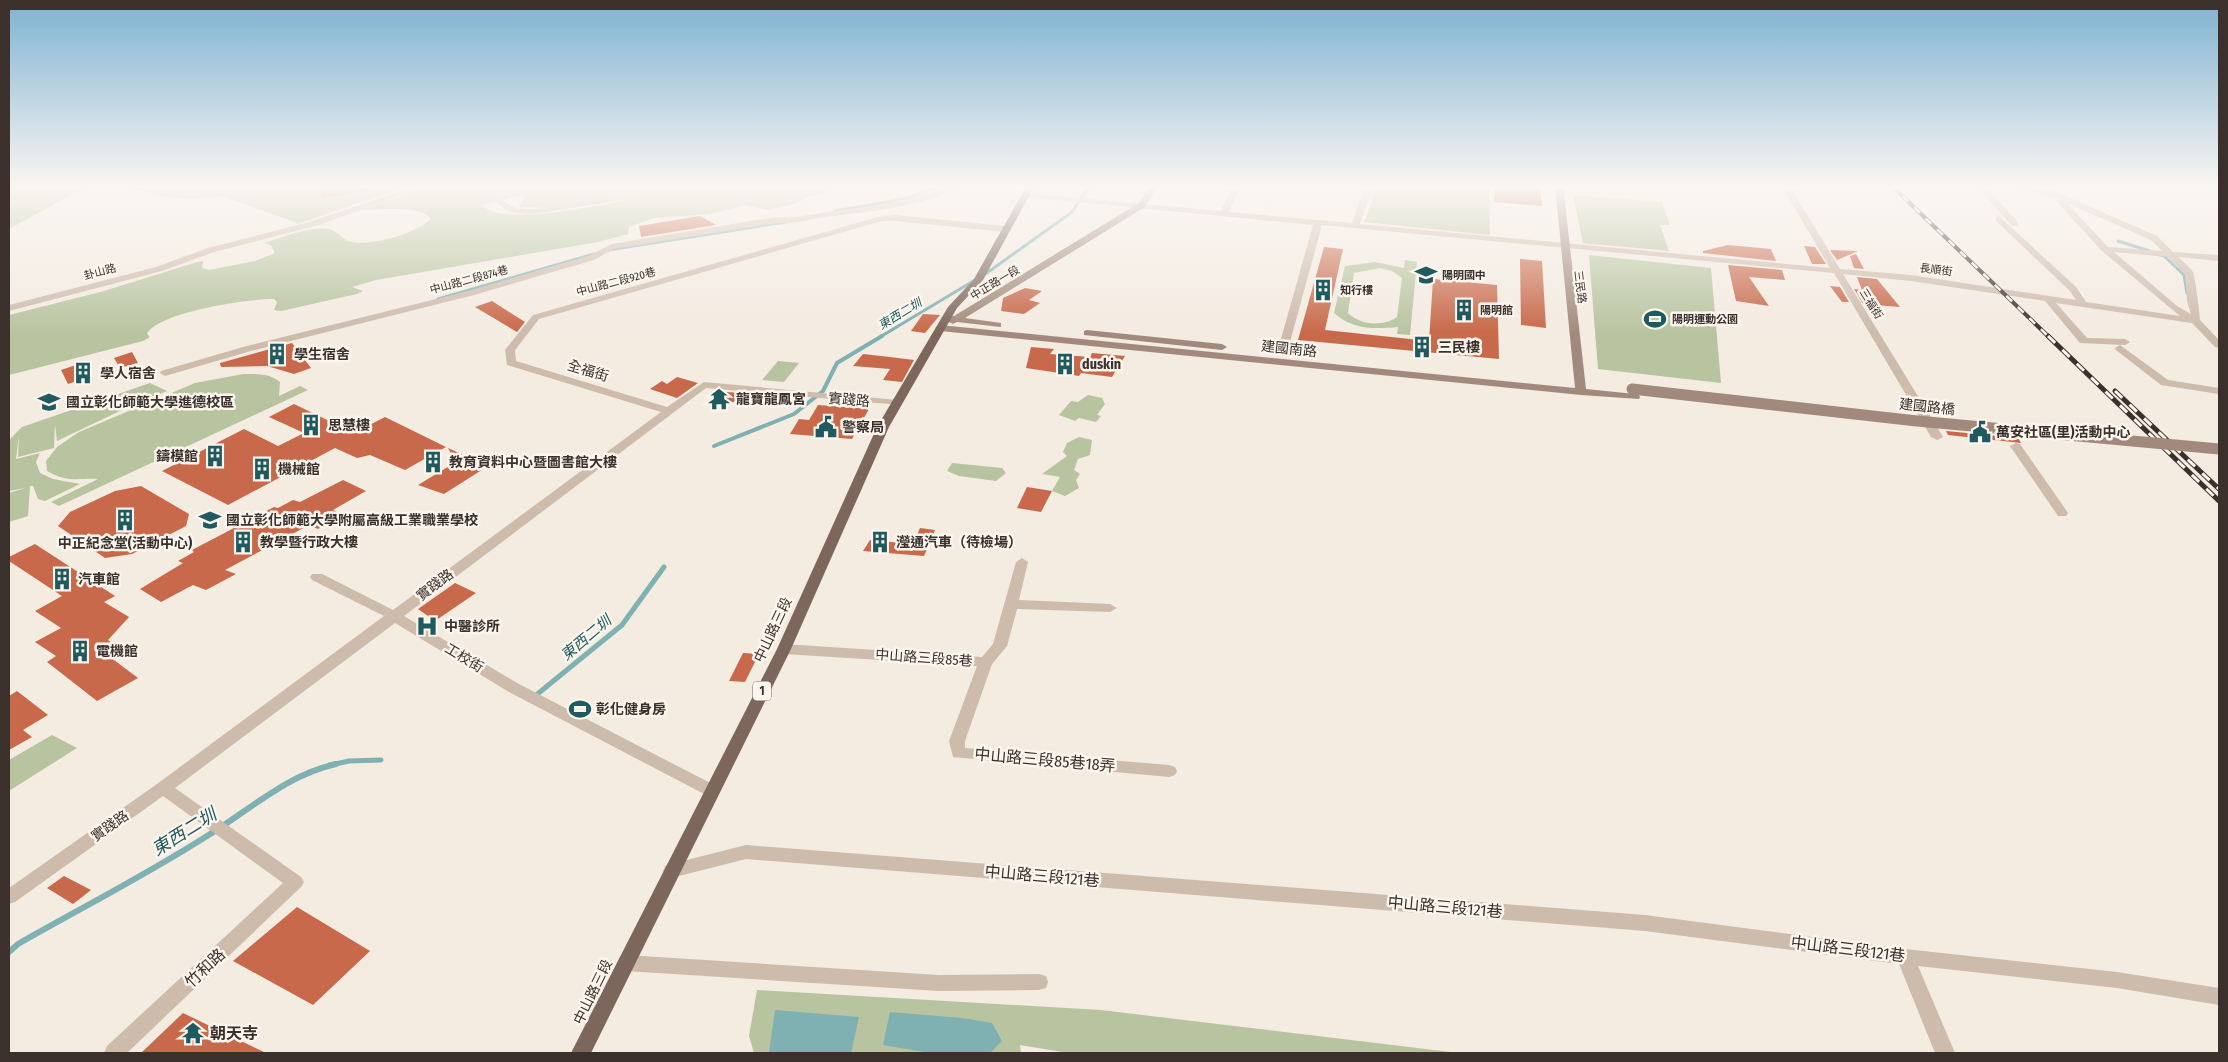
<svg xmlns="http://www.w3.org/2000/svg" width="2228" height="1062" font-family="'Fira Sans Condensed','Noto Sans TC',sans-serif">
<rect width="100%" height="100%" fill="#f4ebe1"/>
<path fill="#b8c4a0" fill-rule="evenodd" d="M9,185H99L71,195L9,229Z
M117,185H182L194,187L227,185H411L297,224L295,222L221,196L189,199L160,196Z
M431,185H837L824,194L809,196L797,203L768,210L745,205L710,214L654,218L629,227L628,234L598,242L376,280L352,287L363,291L357,294L281,311L274,310L277,302L274,299C248,299 159,312 147,334L150,337L143,341L9,375V315L104,291L197,262L203,261L202,268L209,270L255,261L275,253L271,245L264,243C283,238 308,226 328,229C337,230 341,238 348,241C365,248 421,233 431,218C418,205 381,210 362,210ZM526,194L519,207L553,208L655,194C622,200 503,230 482,205Z
M1378,185H1489L1490,235L1364,222Z
M1573,195L1662,202L1670,225H1660L1669,251L1583,243Z
M1589,255L1711,268L1721,383L1598,369Z
M1405,260L1417,262L1410,335L1397,334L1398,327C1373,329 1353,330 1334,313L1345,266L1375,262L1404,268ZM1380,268L1392,271L1402,278L1397,317C1383,327 1360,325 1348,313L1354,273Z
M778,361L799,363L784,382L762,380Z
M243,374C257,374 269,373 280,382L279,396L300,386L308,390L59,506L51,502L98,479C78,478 68,483 47,471L46,461L57,447L79,432L195,383Z
M150,383L167,391L150,398L141,395L115,406L122,410L57,441L55,424L54,448L18,457L19,435L16,459L40,453L36,462L40,473L53,479L80,484L45,501L38,499L33,486H30L28,516L9,522V493L25,488L9,491V443L10,439L22,427Z
M1088,395L1102,398L1105,404L1097,415L1101,416L1096,422L1079,418L1075,421L1059,415L1071,401L1078,402Z
M1079,437L1092,440L1090,455L1078,459L1074,470L1080,474L1076,480L1079,488L1065,496L1052,491L1060,477L1042,474L1067,456L1063,452L1067,443Z
M952,463L1002,468L1006,473L996,481L959,476L947,471Z
M52,735L77,748L9,791V760Z
M757,990L1101,1010L1459,1053H1068L1020,1045L1021,1053H754L749,1036Z"/>
<path fill="#7fb0b2" d="M775,1010L859,1017L851,1053L769,1052Z
M890,1012L962,1018L992,1023L1002,1041L990,1053H930L883,1045Z"/>
<g fill="none" stroke-linecap="round" stroke-linejoin="round">
<path stroke="#7fb0b2" stroke-width="3" d="M835,211L909,198L942,185
M2118,241L2150,251
M608,250L786,222
M2160,255L2164,256L2184,275L2187,293
M984,275L1072,212L1090,185
M438,299L594,254
M880,337L975,280"/>
<path stroke="#7fb0b2" stroke-width="4" d="M714,446L794,414L823,391L837,363L882,336"/>
<path stroke="#7fb0b2" stroke-width="5" d="M535,696L622,625L664,567
M331,765L349,761L381,760"/>
<path stroke="#7fb0b2" stroke-width="6" d="M9,952L18,944C81,908 146,875 207,836C250,810 286,775 336,764"/>
</g>
<path fill="#c8694b" d="M331,185H368V191L321,198L322,186Z
M1495,185H1540L1542,206L1494,202Z
M700,216L716,225L641,237L639,226Z
M1728,245L1771,249L1776,261L1703,253V251Z
M1804,246L1815,247L1826,264H1812Z
M1324,247L1343,249L1325,330L1429,341L1433,279L1497,285L1499,359L1298,340Z
M1830,250L1858,251L1837,260Z
M1856,254L1864,269L1854,268L1850,256Z
M1520,259L1542,261L1546,328L1521,325Z
M1728,265L1782,270L1785,280L1749,277L1769,306L1736,301Z
M1857,277L1877,279L1900,307L1863,304L1854,289L1862,290Z
M1830,286L1840,287L1849,302H1842Z
M1025,288L1042,291L1029,300L1040,303L1024,314L1001,311L1003,298Z
M492,301L525,322L517,332L475,307Z
M923,314L940,315L925,333L911,331Z
M292,343L311,368L294,374L267,366L221,367L220,363Z
M1031,347L1054,349L1050,354L1090,357L1092,353L1125,356L1112,377L1081,373L1079,376L1026,368Z
M132,352L138,363L120,368L114,358Z
M863,354L890,357L914,360L902,382L883,380L890,369L853,366Z
M79,364L87,378L68,384L61,370Z
M677,377L698,383L677,398L650,389L662,381L667,384Z
M726,392L744,393L730,405L714,401Z
M294,404L354,433L385,417L446,447L405,470L370,455L357,458L335,448L228,505L162,471L244,429L278,446L304,433L269,417Z
M818,405L869,409L852,439L790,434L799,419L809,420Z
M1946,431L2018,438L2021,443L1948,435Z
M448,448L488,466L444,494L418,485L456,462Z
M343,480L366,491L333,510L343,515L318,529L309,525L225,570L236,574L206,590L193,585L161,602L140,589L183,563L178,561L194,552L192,550L274,507L278,508L293,500L300,502Z
M141,486L189,514L186,526L132,554L105,558L58,526L70,512L115,491Z
M1027,487L1052,491L1041,512L1017,508Z
M920,528L935,530L924,556L863,551L870,540L913,544Z
M35,544L115,596L104,602L129,617L108,640L119,648L106,654L138,678L97,701L47,662L56,656L35,642L61,628L35,611L62,596L9,561V557Z
M455,583L476,593L435,621L418,609Z
M743,653L759,654L745,682L729,681Z
M17,691L48,715L23,730L32,737L9,750V696Z
M64,876L91,890L73,904L47,888Z
M297,907L370,951L313,1005L233,961Z
M183,1013L266,1053H141Z"/>
<g fill="none" stroke-linecap="round" stroke-linejoin="round">
<path fill="#cdbbac" fill-rule="evenodd" d="M418,185H429L319,225L214,252L162,271L9,311V305L156,267L208,248L313,221Z
M504,185H512L503,200C514,211 525,209 540,209L666,189L670,191L666,193L540,213C522,215 507,215 495,200Z
M948,185H958C934,206 857,213 825,217C808,220 792,224 775,223L614,249L594,260L474,295L251,351L165,376L160,373L161,371L243,347L468,291L588,256L612,244L775,217C792,219 808,215 825,212C867,207 909,203 948,185Z
M1233,185H1241L1229,212L1352,223L1365,185H1373L1360,224L1830,268L1781,185H1789L1840,269L1911,275L2076,300L2070,291L1996,221V217L1999,216L2076,287L2086,302L2180,316L2102,251L2056,201V198L2004,185H2018L2059,193L2157,236L2173,252L2219,255V261L2179,257C2183,262 2190,267 2193,272C2195,276 2200,316 2200,320L2219,340V348L2215,347L2192,323L2056,303L2087,338L2125,339L2130,342L2125,345L2080,343L2045,301L1911,281L1843,274L1943,437L1937,440L1931,437L1834,273L1322,225L1287,353L1282,356L1277,353L1313,225L1025,197L1021,195L1025,193L1221,211ZM2067,203L2151,240L2162,251L2108,247ZM2114,252L2168,257L2185,274L2187,301L2191,314L2177,306Z
M1976,185H1984L2018,222V226H2012Z
M895,215L1006,226L1010,229L1006,232L895,221H882L539,319L515,350L516,361L667,407L704,382L897,400L901,401L902,403L901,405L706,388L404,616L519,684L718,787L720,791L718,795L712,797L706,795L509,692L395,623L175,788L301,877L304,882L301,887L127,1053H104L107,1046L283,883L163,796L15,902L9,904V888L157,784L384,616L312,580L310,577L312,574H322L393,610L661,412L507,365L505,350L533,315L878,217Z
M2120,345L2168,380L2219,388V394L2161,385L2116,350L2115,348Z
M2016,443L2020,444L2066,510L2068,513L2066,516H2058L2010,446Z
M1022,558L1028,562L1019,600L1110,604L1117,608L1110,612L1017,609L1007,646L992,664L965,741V748L1169,765L1175,767L1177,771L1175,775L1169,777L953,757L949,741L977,666L784,654L779,652L777,649L779,646L784,644L982,657L993,644L1016,562Z
M746,845L1645,915L1905,949L2117,972L2219,988V1005L2117,988L1918,966L1955,1053H1935L1899,964L1645,931L746,859L671,878L665,876L663,871L665,866L671,864Z
M626,955L939,975L1039,974L1046,976L1048,982L1046,988L1039,990L939,991L626,971L620,969L617,963L620,957Z"/>
<path fill="#a18a7d" fill-rule="evenodd" d="M1150,185H1158L1145,207L965,318L1001,323V327L957,322L953,324L941,318L946,315L954,316L1139,203Z
M1555,185H1563L1586,389L1635,394L1639,395L1640,397L1639,399L1581,395L940,331L935,328L940,325L1575,388Z
M1087,330L1222,344L1227,347L1222,350L1084,335V331Z"/>
<path fill="#7d675c" fill-rule="evenodd" d="M1027,185H1035L983,280L957,308L889,427L791,649L591,1053H571L777,649L877,427L948,307L974,279Z"/>
<g stroke="#3b302b" stroke-width="4">
<path id="rail-far1" d="M1891,185L2049,337"/>
</g>
<g stroke="#3b302b" stroke-width="5">
<path id="rail" d="M2048,336L2219,501
M2115,391L2219,489"/>
</g>
<use href="#rail-far1" stroke="#fbf5ee" stroke-width="2.5" stroke-dasharray="8" stroke-linecap="butt"/>
<use href="#rail" stroke="#fbf5ee" stroke-width="3" stroke-dasharray="10" stroke-linecap="butt"/>
<path stroke="#a18a7d" stroke-width="11" d="M1632,389L1917,421L2219,449"/>
</g>
<linearGradient id="sky" x2="0" y2="1"><stop stop-color="#7eb2d2"/><stop offset="0.56" stop-color="#faf6f2"/><stop offset="1" stop-color="#faf6f2" stop-opacity="0"/></linearGradient>
<rect width="2228" height="333" fill="url(#sky)"/>
<defs>
<g id="school-bare" transform="scale(1.725)"><path d="M0-5L7-2L0 1L-7-2ZM-4 1L0 2.5L4 1V4Q0 6-4 4Z" fill="#1f5a5e" stroke="#fbf5ee" stroke-width="2.5" paint-order="stroke"/></g>
<g id="building-bare" transform="scale(1.725)"><path d="M-4-6H4V6H1V3H-1V6H-4ZM-2.5-4.3h1.7v1.8h-1.7ZM.8-4.3h1.7v1.8H.8ZM-2.5-1h1.7V.8h-1.7ZM.8-1h1.7V.8H.8Z" fill="#1f5a5e" stroke="#fbf5ee" stroke-width="2.5" paint-order="stroke"/></g>
<g id="stadium-bare" transform="scale(1.725)"><path d="M0-5a6.5 5 0 1 0 0 10a6.5 5 0 1 0 0-10ZM-3.5-1.8h7v3.6h-7Z" fill="#1f5a5e" stroke="#fbf5ee" stroke-width="2.5" paint-order="stroke"/></g>
<g id="temple-bare" transform="scale(1.725)"><path d="M0-6L5-2H3V0L6.5 2.5H4V6H1.5V3h-3V6H-4V2.5H-6.5L-3 0V-2H-5Z" fill="#1f5a5e" stroke="#fbf5ee" stroke-width="2.5" paint-order="stroke"/></g>
<g id="university-bare" transform="scale(1.725)"><path d="M0-5L7-2L0 1L-7-2ZM-4 1L0 2.5L4 1V4Q0 6-4 4Z" fill="#1f5a5e" stroke="#fbf5ee" stroke-width="2.5" paint-order="stroke"/></g>
<g id="civic-bare" transform="scale(1.725)"><path d="M-.6-6.5H3V-4.5H.6V-3L4-1V1h2V6H-6V1h2V-1L-.6-3ZM-1.2 2.5V6h2.4V2.5Z" fill="#1f5a5e" stroke="#fbf5ee" stroke-width="2.5" paint-order="stroke"/></g>
<g id="hospital-bare" transform="scale(1.725)"><path d="M-5-5h3v3.5h4V-5h3V5h-3V1.5h-4V5h-3Z" fill="#1f5a5e" stroke="#fbf5ee" stroke-width="2.5" paint-order="stroke"/></g>
</defs>
<g fill-rule="evenodd">
<use href="#school-bare" x="1426" y="275"/>
<use href="#building-bare" x="1323" y="290"/>
<use href="#building-bare" x="1464" y="310"/>
<use href="#stadium-bare" x="1655" y="319"/>
<use href="#building-bare" x="1422" y="347"/>
<use href="#building-bare" x="277" y="354"/>
<use href="#building-bare" x="1065" y="364"/>
<use href="#building-bare" x="83" y="373"/>
<use href="#temple-bare" x="719" y="399"/>
<use href="#university-bare" x="49" y="402"/>
<use href="#building-bare" x="311" y="425"/>
<use href="#civic-bare" x="826" y="427"/>
<use href="#civic-bare" x="1980" y="432"/>
<use href="#building-bare" x="215" y="456"/>
<use href="#building-bare" x="433" y="462"/>
<use href="#building-bare" x="262" y="469"/>
<use href="#building-bare" x="125" y="520"/>
<use href="#school-bare" x="210" y="520"/>
<use href="#building-bare" x="243" y="542"/>
<use href="#building-bare" x="880" y="542"/>
<use href="#building-bare" x="62" y="579"/>
<use href="#hospital-bare" x="427" y="626"/>
<use href="#building-bare" x="80" y="651"/>
<use href="#stadium-bare" x="580" y="709"/>
<use href="#temple-bare" x="193" y="1033"/>
</g>
<g text-anchor="middle" dominant-baseline="central" stroke-width="5" stroke-linejoin="round" paint-order="stroke">
<g font-size="11" fill="#3b302b" stroke="#fbf5ee">
<text transform="translate(1936 270) rotate(7)">長順街</text>
<text transform="translate(100 272) rotate(-15)">卦山路</text>
<text transform="translate(469 280) rotate(-15)">中山路二段874巷</text>
<text transform="translate(616 282) rotate(-15)">中山路二段920巷</text>
<text transform="translate(995 283) rotate(-31)">中正路一段</text>
<text transform="translate(1580 287) rotate(83)">三民路</text>
<text transform="translate(1871 304) rotate(58)">三福街</text>
</g>
<g font-size="11" font-weight="bold" fill="#3b302b" stroke="#fbf5ee" text-anchor="start">
<text x="1442" y="275">陽明國中</text>
<text x="1340" y="290">知行樓</text>
<text x="1480" y="310">陽明館</text>
<text x="1672" y="319">陽明運動公園</text>
</g>
<g font-size="12" font-style="italic" fill="#1f5a5e" stroke="#fbf5ee">
<text transform="translate(900 314) rotate(-31)">東西二圳</text>
</g>
<rect fill="#fbf5ee" stroke="#756b66" stroke-width="1" x="753" y="681.5" width="18" height="19" rx="4"/>
<g font-size="12" font-weight="bold" fill="#3b302b">
<text x="762" y="691">1</text>
</g>
<g font-size="14" font-weight="bold" fill="#3b302b" stroke="#fbf5ee" text-anchor="start">
<text x="1438" y="347">三民樓</text>
<text x="294" y="354">學生宿舍</text>
<text x="1082" y="364">duskin</text>
<text x="100" y="373">學人宿舍</text>
<text x="736" y="399">龍寶龍鳳宮</text>
<text x="66" y="402">國立彰化師範大學進德校區</text>
<text x="328" y="425">思慧樓</text>
<text x="842" y="427">警察局</text>
<text x="1996" y="432">萬安社區(里)活動中心</text>
<text x="198" y="456" text-anchor="end">鑄模館</text>
<text x="449" y="462">教育資料中心暨圖書館大樓</text>
<text x="278" y="469">機械館</text>
<text x="226" y="520">國立彰化師範大學附屬高級工業職業學校</text>
<text x="260" y="542">教學暨行政大樓</text>
<text x="896" y="542">瀅通汽車（待檢場）</text>
<text x="125" y="543" text-anchor="middle">中正紀念堂(活動中心)</text>
<text x="78" y="579">汽車館</text>
<text x="444" y="626">中醫診所</text>
<text x="96" y="651">電機館</text>
<text x="596" y="709">彰化健身房</text>
</g>
<g font-size="14" fill="#3b302b" stroke="#fbf5ee">
<text transform="translate(1289 349) rotate(6)">建國南路</text>
<text transform="translate(588 371) rotate(17)">全福街</text>
<text transform="translate(849 400) rotate(5)">實踐路</text>
<text transform="translate(1927 407) rotate(6)">建國路橋</text>
<text transform="translate(435 585) rotate(-37)">實踐路</text>
<text transform="translate(773 630) rotate(-65)">中山路三段</text>
<text transform="translate(464 658) rotate(31)">工校街</text>
<text transform="translate(924 658) rotate(4)">中山路三段85巷</text>
<text transform="translate(110 826) rotate(-35)">實踐路</text>
<text transform="translate(593 992) rotate(-64)">中山路三段</text>
</g>
<g font-size="15" font-style="italic" fill="#1f5a5e" stroke="#fbf5ee">
<text transform="translate(586 638) rotate(-40)">東西二圳</text>
</g>
<g font-size="16" fill="#3b302b" stroke="#fbf5ee">
<text transform="translate(1045 760) rotate(5)">中山路三段85巷18弄</text>
<text transform="translate(1042 876) rotate(5)">中山路三段121巷</text>
<text transform="translate(1445 907) rotate(5)">中山路三段121巷</text>
<text transform="translate(1848 949) rotate(7)">中山路三段121巷</text>
<text transform="translate(205 968) rotate(-43)">竹和路</text>
</g>
<g font-size="16" font-weight="bold" fill="#3b302b" stroke="#fbf5ee" text-anchor="start">
<text x="210" y="1033">朝天寺</text>
</g>
<g font-size="18" font-style="italic" fill="#1f5a5e" stroke="#fbf5ee">
<text transform="translate(184 832) rotate(-32)">東西二圳</text>
</g>
</g>
<rect width="2228" height="1062" fill="none" stroke="#3b302b" stroke-width="20"/>
</svg>
